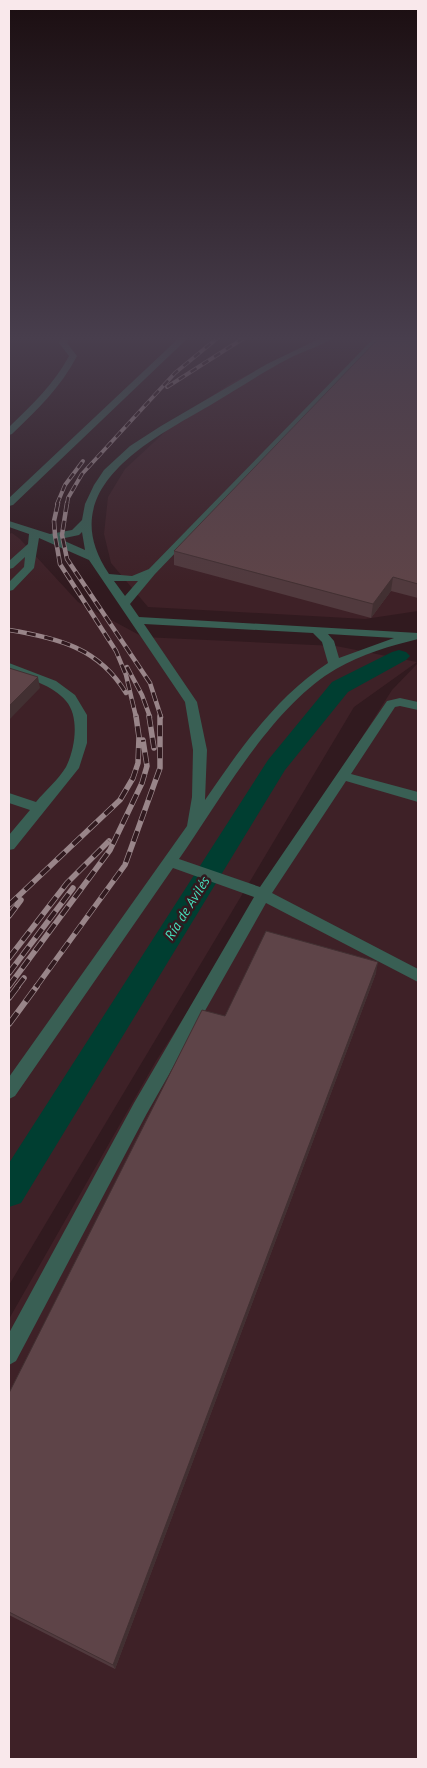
<svg xmlns="http://www.w3.org/2000/svg" width="427" height="1768" font-family="'PT Sans',sans-serif">
<rect width="100%" height="100%" fill="#311a1f"/>
<path fill="#3e2127" d="M325,336H418V611L365,619L148,607L111,563L104,534L108,497L125,469L182,416L231,383Z
M12,533L20,539L78,602L143,637L336,646L417,662L354,707L9,1285V534Z
M418,663V1759H9V1319L156,1061L392,690Z"/>
<g fill="none" stroke-linecap="round" stroke-linejoin="round">
<path fill="#003e31" fill-rule="evenodd" d="M399,650L406,652L410,656L406,660L348,692L285,770L21,1203L9,1207V1163L268,760L332,682L392,652Z"/>
<path fill="#395f54" fill-rule="evenodd" d="M62,336H70L67,343L77,356C61,387 37,410 12,434L9,435V427C32,405 54,384 69,356L59,343Z
M181,336H190L13,505L9,506V498Z
M325,336H336C326,344 301,352 288,359C261,373 236,390 209,406C148,441 52,490 109,574L132,576L149,569L376,336H384L155,574L130,604L139,617L418,633V639C390,646 362,654 336,669C272,706 221,799 179,859L260,887L387,701L400,698L418,702V710L400,706L395,707L351,774L418,792V802L346,781L272,893L418,969V982L266,903L146,1115L16,1361L9,1365V1333L134,1103L254,897L173,868L15,1096L9,1099V1077L187,826L192,797L193,750L185,702L89,560L39,538L34,568L13,590L9,591V582L24,567L25,557L13,568L9,569V561L28,544L29,534L9,527V521L50,534L72,530L82,520L85,504L94,485L104,470L130,446L161,426L267,364ZM82,532L85,550L60,539L79,535ZM114,581H138L125,596ZM144,624L313,633L322,642L328,663C276,697 240,749 205,800L207,750L197,702ZM328,634L394,638L339,658L334,641Z
M9,663L56,681L75,695L87,715V743L79,768L14,849L9,850V835L30,810L9,803V793L36,802C45,791 58,780 66,767C75,749 80,717 66,701C53,685 28,679 9,671Z"/>
<g stroke="#998589" stroke-width="4">
<path id="rail-far3" d="M167,387L247,336
M57,504L65,485L83,461
M67,504L68,498L82,474L175,373L220,336"/>
</g>
<g stroke="#998589" stroke-width="4.5">
<path id="rail-far2" d="M58,503L54,521L55,535L60,564L116,651L126,675L136,717
M67,503L62,535L67,559L150,683L161,717
M9,630C58,638 99,648 126,693
M127,667L142,695L150,717"/>
</g>
<g stroke="#998589" stroke-width="5.5">
<path id="rail-far1" d="M149,716L154,748
M9,905L120,800L133,778L138,763L139,737L136,716
M9,916L21,900
M9,958L67,883L109,841
M9,973L73,888
M9,986L110,850L142,783L147,766L143,740
M17,987L24,978
M36,987L125,865L160,768V716"/>
</g>
<g stroke="#998589" stroke-width="6">
<path id="rail" d="M9,998L18,986
M9,1024L37,986"/>
</g>
<use href="#rail-far3" stroke="#311a1f" stroke-width="2.5" stroke-dasharray="7" stroke-linecap="butt"/>
<use href="#rail-far2" stroke="#311a1f" stroke-width="3" stroke-dasharray="9" stroke-linecap="butt"/>
<use href="#rail-far1" stroke="#311a1f" stroke-width="4" stroke-dasharray="11" stroke-linecap="butt"/>
<use href="#rail" stroke="#311a1f" stroke-width="4.5" stroke-dasharray="14" stroke-linecap="butt"/>
</g>
<path fill="#513a3e" d="M418,336V598L391,591L371,618L174,565V551Z
M376,973L115,1669L9,1615V1393L225,1016Z"/>
<path fill="#423032" d="M393,577L391,591L371,618L373,604Z
M38,677L40,688L9,720V706Z
M378,962L376,973L115,1669L113,1665Z"/>
<path fill="#5e4448" stroke="#423032" d="M381,336H418V584L393,577L373,604L174,551Z
M9,668L38,677L9,706Z
M266,931L378,962L113,1665L9,1612V1393L202,1010L225,1016Z"/>
<linearGradient id="sky" x2="0" y2="1"><stop stop-color="#1b0e11"/><stop offset="0.58" stop-color="#483e4d"/><stop offset="1" stop-color="#483e4d" stop-opacity="0"/></linearGradient>
<rect width="427" height="583" fill="url(#sky)"/>
<g text-anchor="middle" dominant-baseline="central" stroke-width="5" stroke-linejoin="round" paint-order="stroke">
<g font-size="14" font-style="italic" fill="#47ddba" stroke="#311a1f">
<text transform="translate(187 908) rotate(-58)">Ría de Avilés</text>
</g>
</g>
<rect width="427" height="1768" fill="none" stroke="#f9e8eb" stroke-width="20"/>
</svg>
